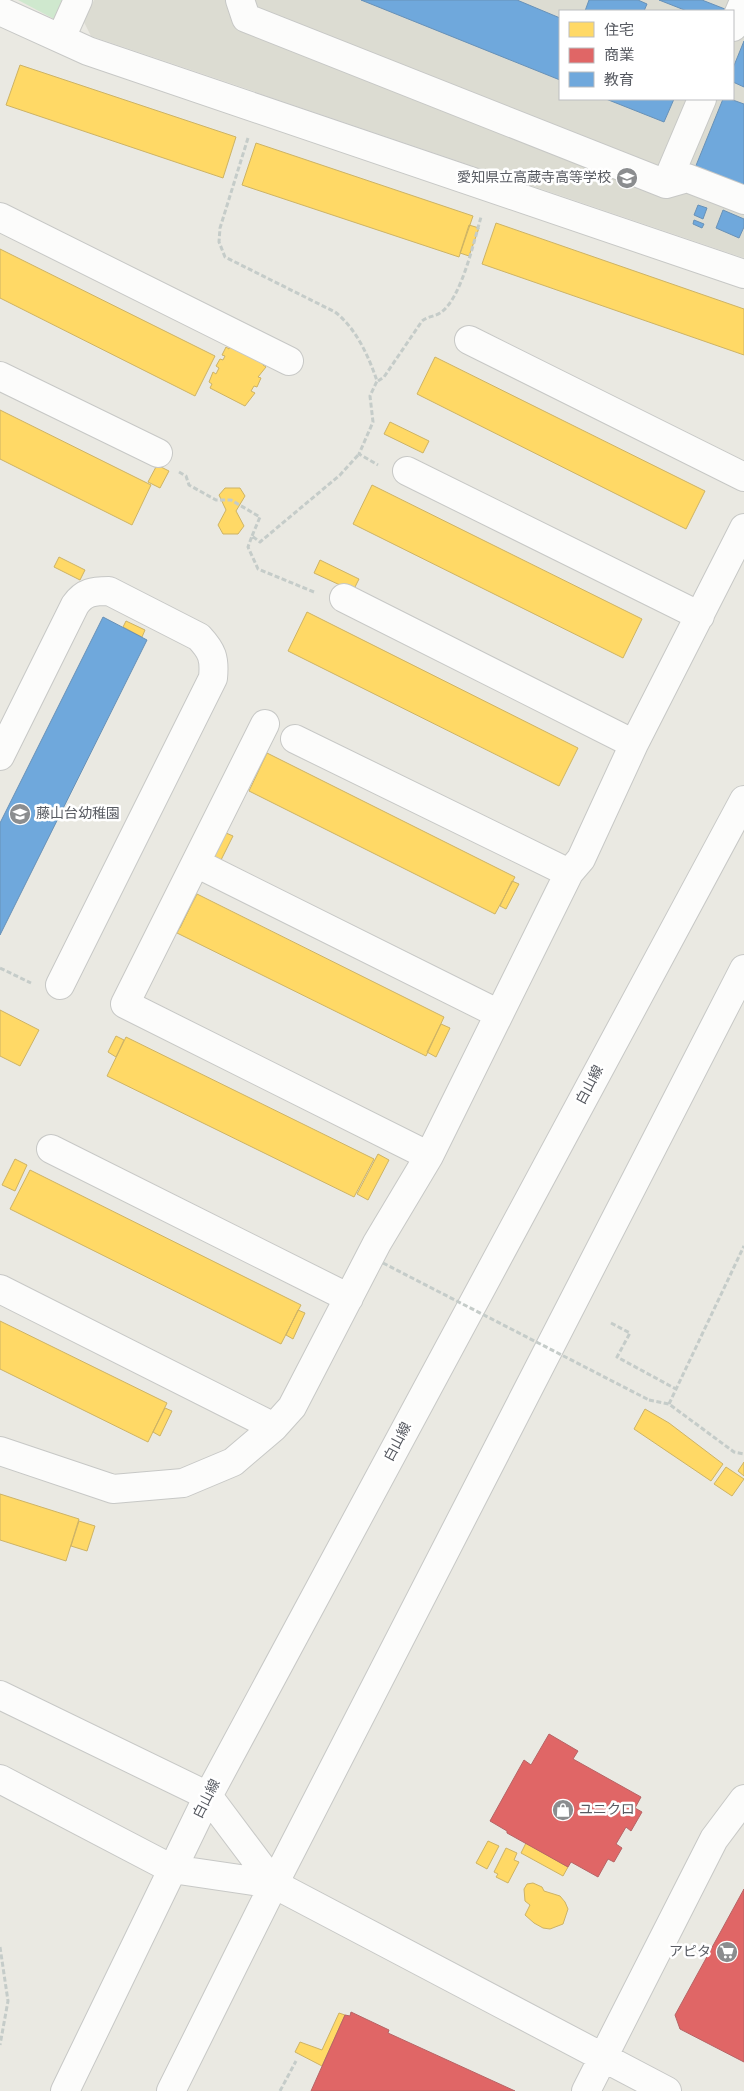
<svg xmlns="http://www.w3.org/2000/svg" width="744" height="2091" font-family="'Alegreya Sans','Noto Sans JP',sans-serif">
<rect width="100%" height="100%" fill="#eae9e2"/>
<path fill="#dcdcd2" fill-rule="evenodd" d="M94,0H744V258L91,36L84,22ZM560,11H733V99H560Z"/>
<path fill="#cfe8ce" d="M18,0H63L54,19Z"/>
<path fill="#ffd966" stroke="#cdb365" d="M20,65L236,137L223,178L6,105Z
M256,143L473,216L459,257L242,185Z
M496,223L744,309V355L482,264Z
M469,225L479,228L469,256L460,253Z
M0,249L215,356L195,396L0,298Z
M230,344L264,362L263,365L266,367L258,377L261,378L257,387L254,386L251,391L255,393L245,406L210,388L212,384L209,382L213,372L216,374L219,368L216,366L220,359L223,360L225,356L222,355L226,347L229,349Z
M435,357L705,491L686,529L417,394Z
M0,410L151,485L132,525L0,459Z
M390,422L429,441L423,453L384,434Z
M157,465L169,471L160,488L148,482Z
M372,485L642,619L623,658L353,524Z
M225,488H240L245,496L236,511L244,526L238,534H223L218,525L226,510L219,495Z
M59,557L85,570L80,580L54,567Z
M320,560L359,579L353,591L314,573Z
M307,612L578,748L559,786L288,651Z
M126,621L145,630L142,637L123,627Z
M267,753L515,877L495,914L249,791Z
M219,830L233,836L220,862L207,855Z
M512,881L519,884L506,909L500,906Z
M197,894L444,1017L426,1056L177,933Z
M184,904L190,907L180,928L173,925Z
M0,1010L39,1030L20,1066L0,1056Z
M441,1024L450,1028L436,1057L427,1052Z
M116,1036L124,1040L116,1057L108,1052Z
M126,1037L374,1159L354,1197L107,1076Z
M378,1154L389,1160L368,1200L357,1194Z
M15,1159L27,1165L15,1191L2,1185Z
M30,1170L301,1305L281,1344L10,1209Z
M298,1310L305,1313L293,1339L286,1335Z
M0,1321L167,1403L148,1442L0,1369Z
M165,1408L172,1411L160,1436L153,1432Z
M645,1409L669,1423L723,1464L711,1481L634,1429Z
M744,1462V1476L738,1471Z
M726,1467L744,1479L732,1496L714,1484Z
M0,1494L79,1519L66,1561L0,1540Z
M79,1521L95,1526L87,1551L71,1546Z
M488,1841L499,1846L487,1869L476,1863Z
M526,1843L568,1867L563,1876L521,1853Z
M506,1848L517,1853L514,1860L519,1862L508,1883L496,1877L498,1874L494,1872Z
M533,1883L542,1887L544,1891L560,1896L565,1902L568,1909L563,1924L550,1929L543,1928L534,1923L525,1915L530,1905L525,1901L524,1889L527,1884Z
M339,2013L345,2015L322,2066L295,2052L300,2042L322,2050Z"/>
<path fill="#e06666" stroke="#b76365" d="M549,1734L578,1751L573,1759L641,1797L635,1808L642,1812L631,1831L626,1827L616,1844L622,1848L614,1862L608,1859L598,1877L571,1862L568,1867L507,1833V1831L490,1821L524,1760L531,1765Z
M744,1889V2062L680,2029L675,2015Z
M351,2012L389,2030L388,2033L515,2091H311L345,2015L350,2016Z"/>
<path fill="#6fa8dc" stroke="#6891b7" d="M361,0H517L560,18V80Z
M589,0H638L647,4L644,11H585Z
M659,0H702L730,11H687Z
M744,41V87L733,82V68Z
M606,99H674L664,122Z
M723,99H730L744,104V187L695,168Z
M698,205L707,208L703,219L694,215Z
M723,210L744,219V227L739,238L716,228Z
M694,220L704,224L702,228L693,224Z
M103,617L147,640L0,935V823Z"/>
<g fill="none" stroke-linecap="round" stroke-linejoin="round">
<g stroke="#c7c8c6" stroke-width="30">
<path id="minor" d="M240,0L246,18L666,184L687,178L744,200
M0,11L88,51L744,274
M733,27L744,1
M61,38L78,0
M666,184L702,99
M0,217L289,361
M469,340L744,477
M0,376L158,453
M407,471L700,616
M344,598L634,744
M265,724L125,1004L429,1156
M295,739L569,873
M0,756L75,605C84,592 93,591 109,591L199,637C212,651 215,658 213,678L60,985
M196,863L499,1014
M51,1149L349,1298
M0,1289L274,1427
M0,1451L113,1489L183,1483L233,1462L274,1427L292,1407L377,1243L429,1156L569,873L581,859L634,744L744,528
M0,1695L208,1796L274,1884
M0,1779L172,1869L274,1884L667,2091
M65,2091L208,1796L744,800
M171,2091L274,1884L744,969
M586,2091L714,1839L744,1799"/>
</g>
<path stroke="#c5ccc9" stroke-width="3" stroke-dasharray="5 2.5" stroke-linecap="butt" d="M248,138L220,228L219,242L225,257L335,312C356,328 369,357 377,381L370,396L373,422L359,454L378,465
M378,381L384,377L422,321C428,316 434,317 440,313C461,300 474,241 481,217
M179,472L186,476L189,485L216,500H231L260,517L252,536
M314,592L258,569L248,547L252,536L260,542L340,475L359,454
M0,968L31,983
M611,1323L630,1333L617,1357L676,1389
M649,1400L669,1404L734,1452L744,1454
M669,1404L744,1246
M0,1947L8,2001L0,2045
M280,2091L296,2061"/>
<use href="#minor" stroke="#fcfcfb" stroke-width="28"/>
<path stroke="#c5ccc9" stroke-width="3" stroke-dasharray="5 2.5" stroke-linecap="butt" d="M383,1263L649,1400"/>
</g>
<defs>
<g id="school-disc" transform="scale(1.125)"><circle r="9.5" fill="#8b8d8f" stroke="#fff"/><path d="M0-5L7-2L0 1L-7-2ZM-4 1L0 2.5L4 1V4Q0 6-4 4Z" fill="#fff"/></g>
<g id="shop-disc" transform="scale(1.125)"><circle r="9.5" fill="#8b8d8f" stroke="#fff"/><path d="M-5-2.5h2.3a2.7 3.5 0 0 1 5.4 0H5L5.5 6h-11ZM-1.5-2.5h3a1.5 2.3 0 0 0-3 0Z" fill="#fff"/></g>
<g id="supermarket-disc" transform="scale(1.125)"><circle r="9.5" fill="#8b8d8f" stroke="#fff"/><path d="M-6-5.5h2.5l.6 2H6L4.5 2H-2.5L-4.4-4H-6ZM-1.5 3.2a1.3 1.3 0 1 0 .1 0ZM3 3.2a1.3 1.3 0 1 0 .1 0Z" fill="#fff"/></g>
</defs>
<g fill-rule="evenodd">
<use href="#school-disc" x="627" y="178"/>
<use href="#school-disc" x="20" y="814"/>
<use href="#shop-disc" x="563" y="1810"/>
<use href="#supermarket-disc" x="727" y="1952"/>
</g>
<g text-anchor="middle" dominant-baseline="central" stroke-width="5" stroke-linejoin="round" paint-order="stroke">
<g font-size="14" fill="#585b62" stroke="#fff" text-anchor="end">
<text x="611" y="178">愛知県立高蔵寺高等学校</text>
<text x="36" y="814" text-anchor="start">藤山台幼稚園</text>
<text x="579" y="1810" text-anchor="start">ユニクロ</text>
<text x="711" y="1952">アピタ</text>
</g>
<g font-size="14" fill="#585b62" stroke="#fff">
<text transform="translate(590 1085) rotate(-62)">白山線</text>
<text transform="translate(398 1442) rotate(-62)">白山線</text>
<text transform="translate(207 1799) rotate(-63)">白山線</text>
</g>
</g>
<rect x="559" y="10" width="175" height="90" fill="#ffffff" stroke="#bcbdc0"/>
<rect x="569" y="22" width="25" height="15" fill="#ffd966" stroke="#bcbdc0"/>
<text x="604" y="35" font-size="15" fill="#585b62">住宅</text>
<rect x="569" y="48" width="25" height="15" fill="#e06666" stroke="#bcbdc0"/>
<text x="604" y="60" font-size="15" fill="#585b62">商業</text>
<rect x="569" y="72" width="25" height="15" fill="#6fa8dc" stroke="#bcbdc0"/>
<text x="604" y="85" font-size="15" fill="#585b62">教育</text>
</svg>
